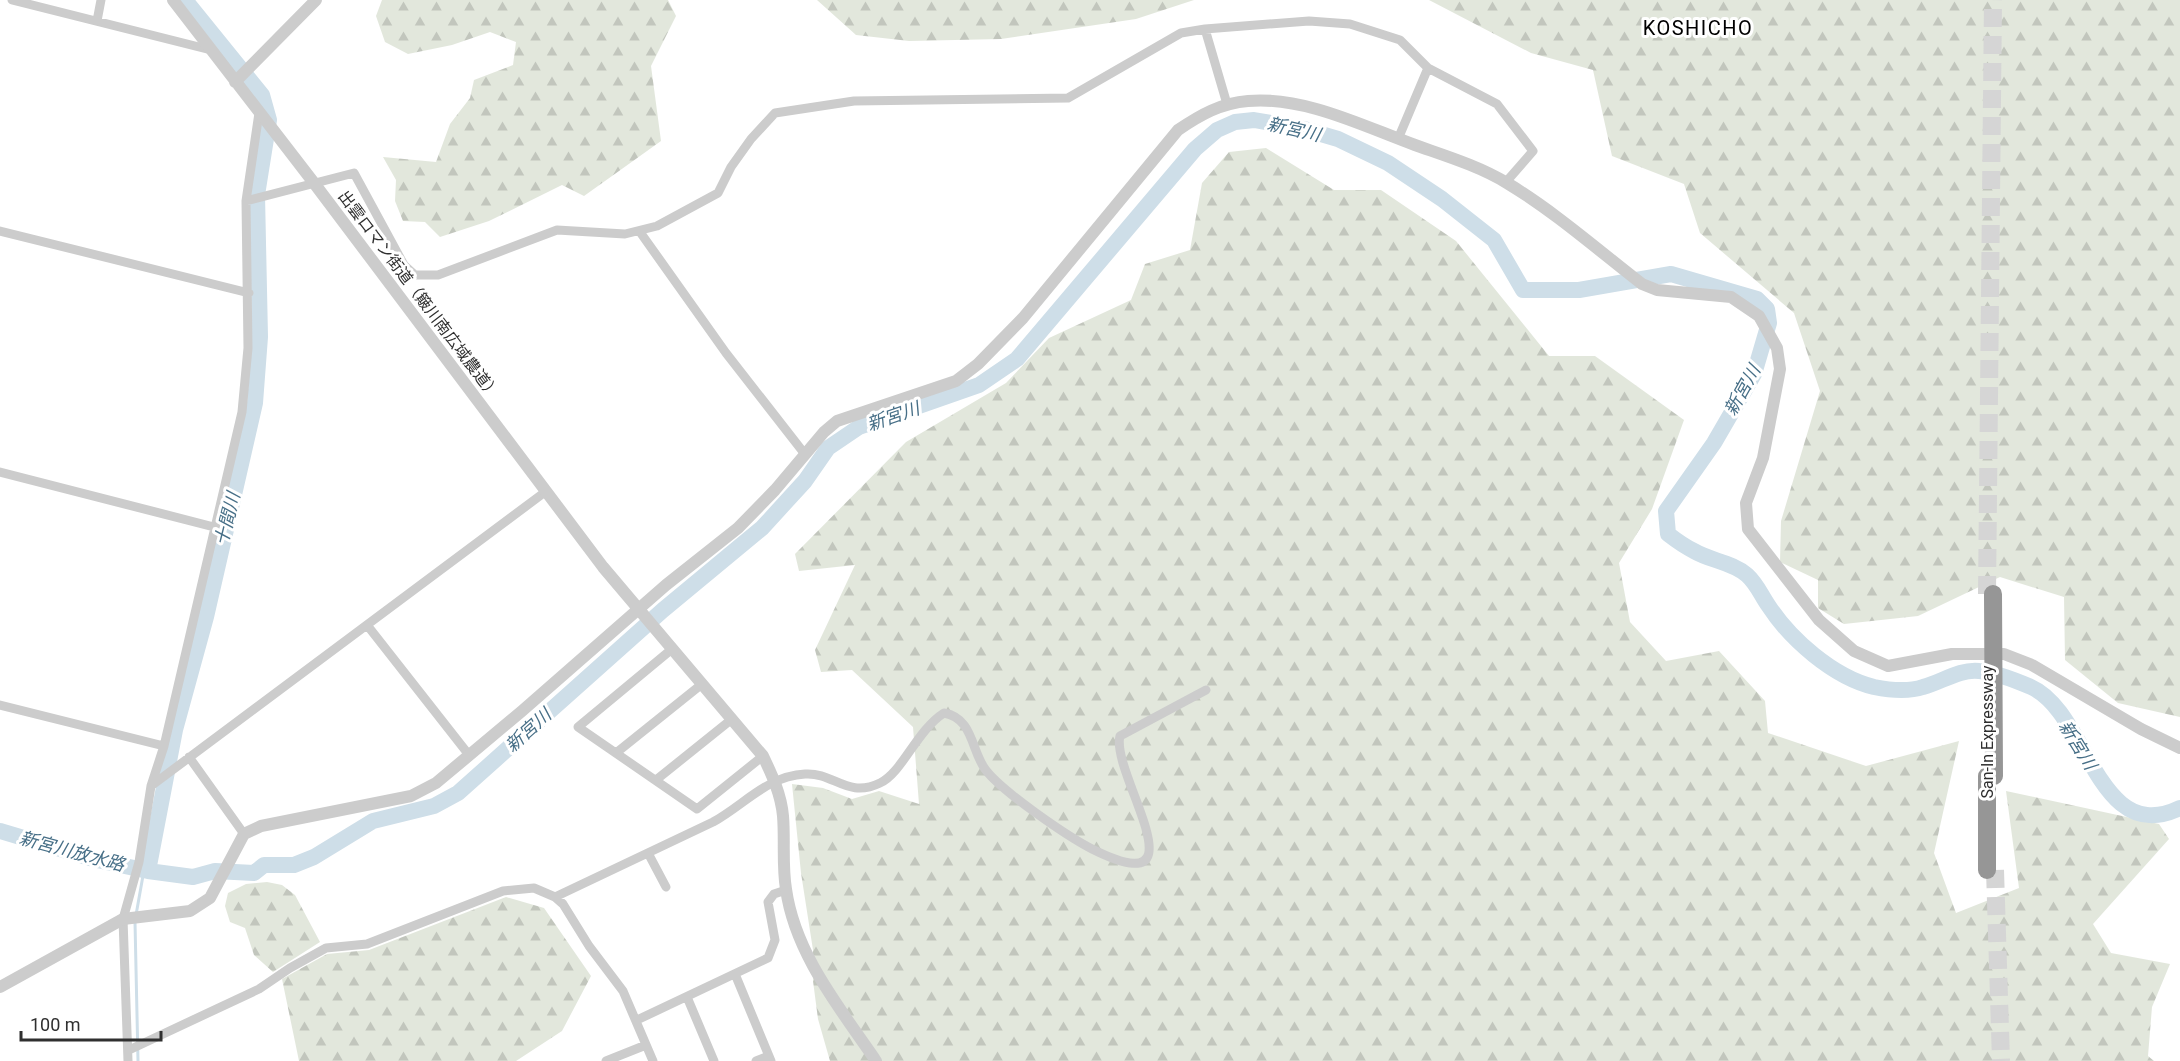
<svg xmlns="http://www.w3.org/2000/svg" width="2180" height="1061" font-family="Roboto,'Noto Sans JP',sans-serif">
<defs>
<pattern id="forest-firs" width="22" height="20" patternUnits="userSpaceOnUse" patternTransform="scale(1.5)"><rect width="22" height="20" fill="#e2e7dc"/><path d="M5 1l3.5 6h-7zM16 11l3.5 6h-7z" fill="#c2c6bd"/></pattern>
</defs>
<rect width="100%" height="100%" fill="#fff"/>
<path fill="url(#forest-firs)" d="M382,0H668L676,16L651,66L661,141L584,196L562,185L489,221L440,237L425,222L403,221L395,201L396,180L383,157L436,162L450,124L470,98L474,80L513,65L516,42L490,32L452,45L408,54L385,42L376,16Z
M817,0H1194L1136,19L1001,39L909,41L856,35Z
M1429,0H2180V717L2118,703L2065,660L2064,597L2000,577L1918,616L1844,624L1818,608V580L1780,562L1781,521L1820,391L1794,313L1700,233L1684,184L1612,156L1593,70L1531,53Z
M1266,148L1334,190H1381L1456,241L1549,356H1595L1684,420L1652,509L1619,563L1630,622L1666,661L1719,651L1765,701L1768,733L1866,766L1959,741L1934,853L1956,913L2019,888L2006,791L2159,824L2169,839L2093,924L2111,953L2170,964L2152,1007L2148,1056L2154,1061H830L818,1019L813,981V950L801,873L792,784L823,788L852,799L879,791L919,804L913,727L852,670L821,672L815,650L855,565L799,571L795,554L906,442L1006,383L1049,338L1131,300L1145,264L1190,250L1202,183L1229,152Z
M267,882L282,885L295,895L320,942L273,972L254,955L245,928L230,922L225,906L228,893L246,884Z
M506,897L544,908L591,976L562,1031L516,1061H299L282,979L327,954L369,950Z"/>
<g fill="none" stroke-linecap="round" stroke-linejoin="round">
<path stroke="#cedee8" stroke-width="3" d="M136,915L144,870
M135,922L138,1061"/>
<path stroke="#cedee8" stroke-width="16" d="M0,831L97,860L148,871L175,730L206,617L255,403L260,337L257,195L269,120L262,95L185,0
M148,871L193,877L215,871L254,873L264,865H294L314,857L373,821L434,806L458,793L663,610L762,528L805,481L828,448L859,427L979,385L1017,359L1195,149L1217,130L1235,122L1254,120L1304,129L1338,139L1388,163L1442,199L1494,240L1523,290H1579L1671,274L1757,299L1767,309L1769,323L1754,374L1714,443L1666,511L1668,534C1677,541 1686,547 1694,551C1711,561 1732,562 1747,575C1757,584 1761,595 1768,605C1790,639 1833,677 1874,687C1889,690 1908,692 1923,687C1942,682 1959,669 1979,671C1994,672 2017,681 2031,687C2088,712 2097,848 2180,808"/>
<path stroke="#d5d5d5" stroke-width="18" stroke-dasharray="18 9" stroke-linecap="butt" d="M1987,594L1993,0
M1995,870L2001,1061"/>
<path stroke="#ccc" stroke-width="9" d="M12,0L211,50
M97,21L101,0
M1205,29L1227,104
M1398,139L1428,68
M246,201L354,173L404,265L415,275H438L557,230L625,234L657,226L718,193L731,167L751,139L775,113L854,101L1068,98L1181,33L1205,29L1309,21L1350,24L1400,40L1428,68L1497,104L1533,151L1506,182
M0,231L249,293
M640,232L726,353L804,453
M0,472L214,527
M367,625L469,755
M672,649L578,727L697,809L763,756
M0,705L164,746
M616,753L702,684
M189,757L244,834
M656,780L732,719
M151,786L545,492
M648,853L666,887
M555,897L713,822C744,805 767,776 805,774C834,772 847,799 880,783C902,773 917,730 944,713C973,718 971,750 985,769C1001,791 1067,836 1092,849C1208,907 1110,773 1120,736L1206,690
M735,974L771,1061
M687,997L714,1061
M637,1020L768,958L775,940L768,902L774,894L786,890
M129,1050L259,989L290,968L326,948L367,944L503,891L534,888L555,897L563,904L589,946L623,991L653,1061
M128,1061L123,919L139,862L151,786L164,746L242,412L248,348L246,201L259,113
M606,1061L646,1045
M756,1061L769,1056"/>
<path stroke="#ccc" stroke-width="12" d="M173,0L314,183L603,567L763,756C772,775 781,794 783,816C785,840 782,865 786,889C795,954 840,1008 876,1061
M235,82L316,0
M0,987L123,919L190,911L210,898L244,834L261,826L411,796L436,783L522,711L666,585L738,528L775,490L824,432L837,421L956,381L978,364L1023,318L1178,130C1200,115 1221,103 1248,101C1304,96 1363,126 1415,145C1446,156 1479,166 1507,183C1555,212 1598,250 1642,284L1657,290L1731,297L1759,316L1777,348L1780,369L1763,458L1746,503L1748,529L1819,620L1854,651L1888,666L1952,654H2004L2032,665L2141,729L2180,748"/>
<path stroke="#969696" stroke-width="18" d="M1987,776V870"/>
<path stroke="#969696" stroke-width="18" d="M1993,594L1994,776"/>
</g>
<g text-anchor="middle" dominant-baseline="central" stroke-width="6" stroke-linejoin="round" paint-order="stroke">
<g font-size="16" fill="#2f2f2f" stroke="#fff">
<text transform="translate(419 295) rotate(53)">出雲ロマン街道（簸川南広域農道）</text>
<text transform="translate(1987 732) rotate(-90)">San-In Expressway</text>
</g>
<g font-size="18" font-style="italic" fill="#476f87" stroke="#fff">
<text transform="translate(1294 129) rotate(13)">新宮川</text>
<text transform="translate(1742 390) rotate(-61)">新宮川</text>
<text transform="translate(893 416) rotate(-19)">新宮川</text>
<text transform="translate(227 519) rotate(-76)">十間川</text>
<text transform="translate(528 730) rotate(-42)">新宮川</text>
<text transform="translate(2078 745) rotate(58)">新宮川</text>
<text transform="translate(72 851) rotate(15)">新宮川放水路</text>
</g>
<g font-size="20" letter-spacing="1.5" fill="#000" stroke="#fff">
<text x="1698" y="28">KOSHICHO</text>
</g>
</g>
<path d="M21 1031v9h140v-9" fill="none" stroke="#2f2f2f" stroke-width="3"/>
<text x="30" y="1031" font-size="18" fill="#2f2f2f" stroke="#ffffff" stroke-width="4.5" paint-order="stroke">100 m</text>
</svg>
